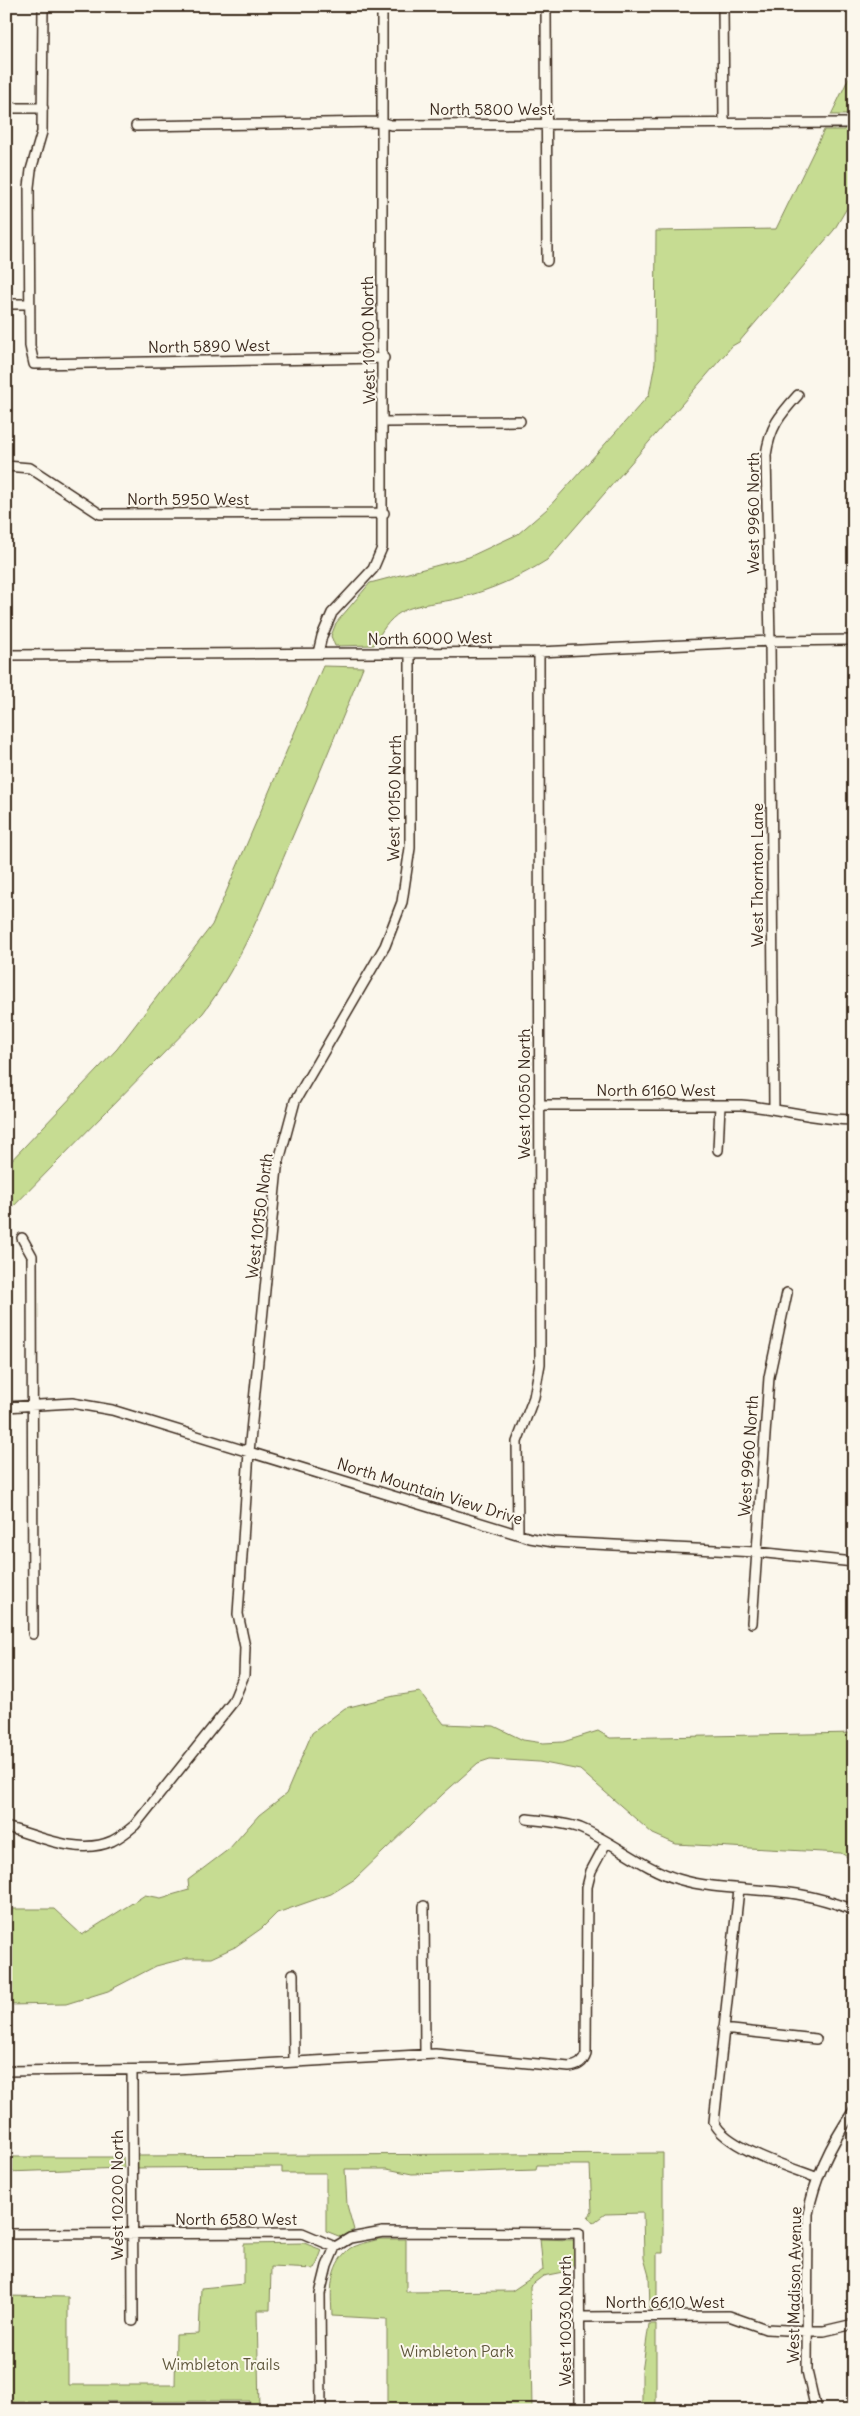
<svg xmlns="http://www.w3.org/2000/svg" width="860" height="2416" font-family="Delius,sans-serif">
<rect width="100%" height="100%" fill="#fbf7ec"/>
<filter id="ink" filterUnits="userSpaceOnUse"><feTurbulence type="fractalNoise" baseFrequency=".02" numOctaves="2"/><feDisplacementMap in="SourceGraphic" scale="10" xChannelSelector="R" yChannelSelector="G"/><feConvolveMatrix kernelMatrix="1 2 1 2 8 2 1 2 1" color-interpolation-filters="sRGB"/></filter>
<g filter="url(#ink)">
<path fill="#c6dc92" stroke="#808358" d="M854,67V196L834,230L739,342L732,346L547,560C520,577 491,590 460,598C442,603 417,603 401,612C388,620 381,632 374,645L335,646L331,636L336,623L370,583L469,557L518,534L547,509L649,395L655,363L656,231L776,229L824,130H844L847,115H831Z
M323,666L363,667C339,727 314,787 288,847C264,904 241,963 203,1013L6,1214V1166L117,1049L212,925Z
M420,1692L444,1724L494,1726L523,1740L543,1743L563,1742L598,1731L610,1738L854,1733V1861L841,1853L676,1844L653,1834L580,1770L539,1762L490,1759L478,1763L443,1794L355,1879L331,1894L277,1913L262,1928L235,1947L211,1958H187L156,1966L108,1991L66,2004L6,2005V1909H54L82,1935L145,1895L161,1898L189,1890L188,1880L229,1849L259,1815L286,1794L312,1733L345,1708L394,1696Z
M663,2153V2253H657V2310H650L649,2276L644,2258L643,2213L605,2214L593,2223L588,2217L592,2212L590,2165H537L536,2170L412,2174L387,2169H345L347,2205L354,2230L341,2237L326,2231V2173H282V2167L134,2168V2156Z
M6,2157H123L124,2168L6,2172Z
M379,2239H406V2292L512,2291L543,2270L540,2239L574,2240L575,2264L563,2272L543,2276L530,2286L532,2410H387V2319L332,2316C331,2292 328,2267 349,2249C356,2244 370,2242 379,2239Z
M304,2243L322,2250L315,2269L271,2267L270,2310H257L259,2410H250V2401L6,2402V2296L68,2297V2385H175L176,2335L199,2334L201,2288L244,2284V2244Z
M649,2324H656V2410H642V2372Z"/>
<g fill="none" stroke-linecap="round" stroke-linejoin="round">
<g stroke="#3b2a1e" stroke-width="12">
<path id="minor" d="M43,6L42,132L31,170L29,187L30,346L34,364L384,358
M546,6L547,261
M723,6L724,123
M6,108H43
M136,126L380,122L391,125L845,123
M6,304H29
M384,422L520,421
M6,466L30,468L100,514L384,513
M318,653L322,636L332,613L373,569L382,548V6
M6,655L539,652L770,641L854,640
M539,1105H741C779,1108 816,1120 854,1120
M774,1108L770,641L766,455C770,427 779,416 798,395
M718,1150L720,1105
M22,1238L32,1256L33,1634
M6,1407L72,1403L112,1410L530,1538L553,1542L756,1552L854,1562
M518,1533L517,1442L534,1397L540,1364L539,652
M752,1623L769,1377L787,1293
M527,1819C545,1821 563,1822 580,1828C614,1842 642,1868 678,1879C711,1889 746,1888 780,1892C806,1894 830,1901 854,1910
M6,1827C39,1836 79,1856 112,1841C120,1837 128,1831 135,1825L233,1702L244,1675L245,1647L238,1614L249,1452L277,1168L295,1101L385,946L402,902L410,848V654
M739,1889L714,2122C725,2148 792,2168 818,2178
M424,1906L425,2054
M293,1974L294,2062
M723,2029L816,2039
M132,2070L133,2321
M6,2071L176,2069L435,2054L569,2067C578,2066 583,2063 586,2054L587,1887L591,1871L606,1843
M6,2234L302,2233L335,2247L350,2238L383,2232L579,2233L580,2410
M580,2317L729,2316L766,2329L807,2331H824L854,2324
M321,2410L320,2294L327,2266L335,2247
M816,2410L807,2371L808,2214C815,2176 832,2142 854,2110"/>
</g>
<use href="#minor" stroke="#fbf7ec" stroke-width="9"/>
</g>
</g>
<g text-anchor="middle" dominant-baseline="central" stroke-width="4" stroke-linejoin="round" paint-order="stroke">
<g font-size="16" fill="#3b2a1e" stroke="#fbf7ec">
<text x="491" y="109">North 5800 West</text>
<text transform="translate(368 340) rotate(-91)">West 10100 North</text>
<text transform="translate(209 346) rotate(-1)">North 5890 West</text>
<text x="188" y="499">North 5950 West</text>
<text transform="translate(753 513) rotate(-90)">West 9960 North</text>
<text transform="translate(430 638) rotate(-1)">North 6000 West</text>
<text transform="translate(394 798) rotate(-89)">West 10150 North</text>
<text transform="translate(757 875) rotate(-90)">West Thornton Lane</text>
<text x="656" y="1090">North 6160 West</text>
<text transform="translate(524 1094) rotate(-90)">West 10050 North</text>
<text transform="translate(259 1216) rotate(-83)">West 10150 North</text>
<text transform="translate(748 1456) rotate(-86)">West 9960 North</text>
<text transform="translate(430 1491) rotate(17)">North Mountain View Drive</text>
<text transform="translate(117 2195) rotate(-90)">West 10200 North</text>
<text x="236" y="2219">North 6580 West</text>
<text transform="translate(794 2285) rotate(-89)">West Madison Avenue</text>
<text x="665" y="2302">North 6610 West</text>
<text transform="translate(565 2321) rotate(-90)">West 10030 North</text>
</g>
<g font-size="16" fill="#5e563b" stroke="#fbf7ec">
<text x="457" y="2351">Wimbleton Park</text>
<text x="221" y="2364">Wimbleton Trails</text>
</g>
</g>
<rect width="860" height="2416" fill="none" stroke="#fbf7ec" stroke-width="25"/>
<rect x="12" y="12" width="835" height="2391" fill="none" stroke="#3b2a1e" stroke-width="2" filter="url(#ink)"/>
</svg>
